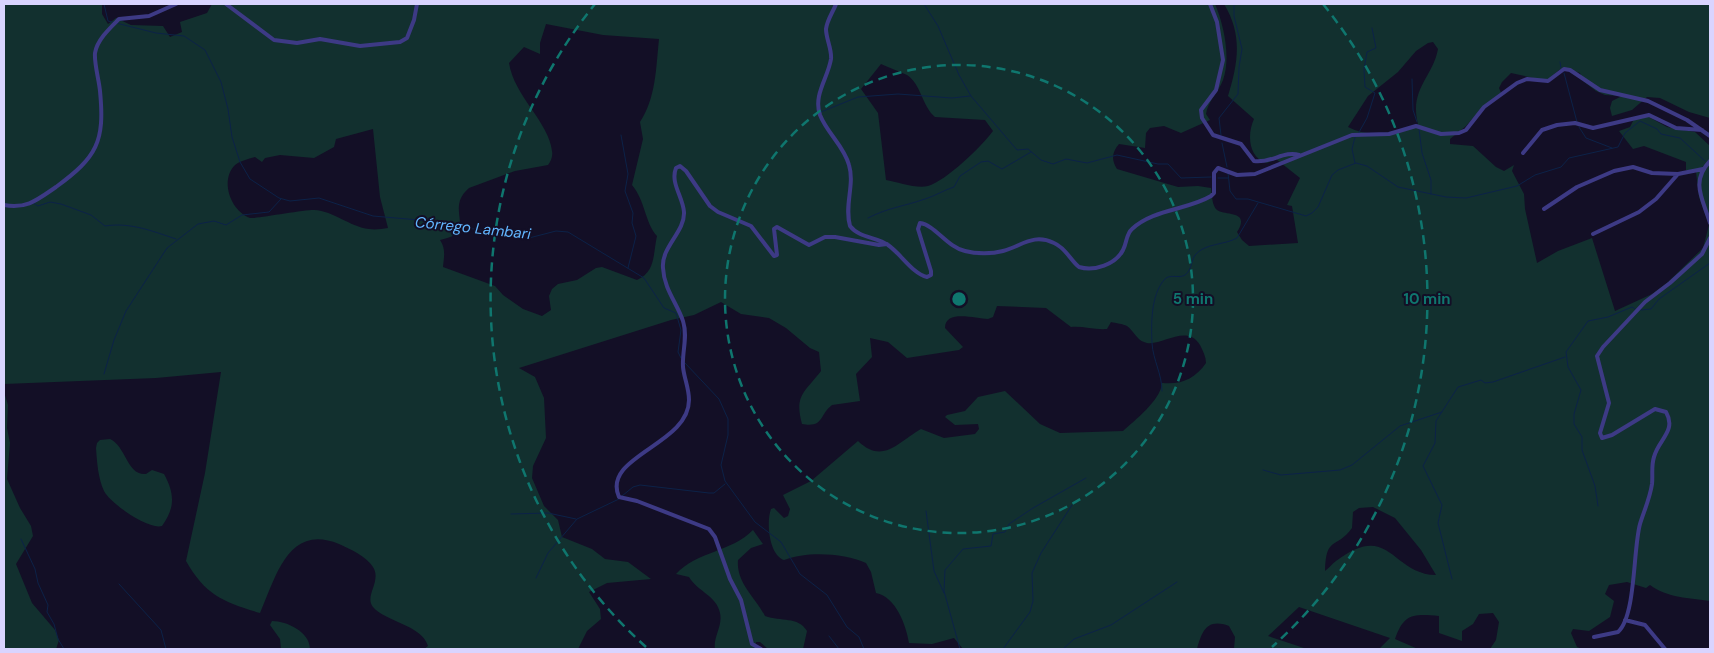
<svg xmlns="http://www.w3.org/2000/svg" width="1714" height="653" font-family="'DM Sans',sans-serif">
<rect width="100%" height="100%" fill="#130f26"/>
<path fill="#12302f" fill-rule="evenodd" d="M4,4H102V14L108,24L116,18L131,25L163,26L170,37L182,32L180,22L207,13L212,4H1215C1224,25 1231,58 1223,80C1218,93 1208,101 1206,114L1210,120L1181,133L1164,126L1150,128L1146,133L1145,148L1119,144C1112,152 1111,160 1117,169L1178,187L1198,186L1211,188C1212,195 1212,206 1217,210C1225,216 1251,210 1237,232L1242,240L1249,246L1298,243L1292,206L1287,205L1300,178L1276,159L1267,163C1248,158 1247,134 1254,119L1228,96C1238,63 1243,35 1224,4H1710V118L1689,112L1660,98L1647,97L1632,110L1612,116L1610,108L1612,101L1622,96L1605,95L1596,91L1583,81L1580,73C1558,66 1563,67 1547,81L1511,73L1502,82L1499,88L1502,95L1482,108L1466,126L1450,139V144L1473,146L1496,167L1504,171L1514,165L1512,171L1524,194L1525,209L1537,263L1558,251L1592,238L1615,311L1652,294L1668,282L1703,248L1709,225L1699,197L1696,172L1686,170V162L1644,146L1633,149L1619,131L1630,127L1634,119L1647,116L1667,127L1695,132L1710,146V601C1690,598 1667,598 1650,585L1646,588L1627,582L1609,585L1605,594L1614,601L1610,617L1589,631L1573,629L1571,633L1577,647L1582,649H1490L1496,640L1499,622L1493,613L1479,614L1473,624L1462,631V641L1439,633V616C1414,614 1404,613 1395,639L1418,649H1379L1390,638L1299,607L1268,636L1307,649H1234L1235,637L1229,626C1207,618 1202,631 1197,649H963L954,638L932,644L909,643C906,625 896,597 876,593L871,572L866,563C844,553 807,551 784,560C769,555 766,522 771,509L774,508L784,518L788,516L790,509L783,495L811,481L858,441C883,465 898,442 921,429L944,438L975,434L979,429L978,424L955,425L945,417L947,415L965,411L978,397L1005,391L1040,424L1060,433L1123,431C1134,421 1161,400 1162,383C1181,385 1195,379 1206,363C1206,357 1203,351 1200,345C1186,322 1159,349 1144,342C1137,340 1133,330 1127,326C1123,324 1116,323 1111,322L1107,329C1095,330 1083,326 1071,327L1046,308L997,306L993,317L988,319C976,319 945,309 945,328L963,347L959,350L907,358L888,342L870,338L872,357L856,374L860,401L832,405C819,415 824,428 802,424C794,395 805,392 821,371L819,352L810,348L786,328L769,318L741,314L721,302L694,315L671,320L519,368L535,377L544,398L546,438L533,466L532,478L544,506L558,520L562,537L592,549L605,559L628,562L651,579L607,583L589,592L600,609L601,619L587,631L578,649H424L428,646C422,625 384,621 373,607C364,596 382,581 373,567C366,556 350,549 339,544C288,523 276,577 260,613C224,602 206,596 186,561L205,473L221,372L156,378L4,384ZM546,24L603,35L659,39C656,68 656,98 640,122L643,139L632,185C645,200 645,223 657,236C653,253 656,272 637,280L602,267L596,268L577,280L558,284L552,289L549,296L551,310L542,316L523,309L503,295L495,286L443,267C444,257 446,249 440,240C480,232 443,210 469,188L515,171L548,165C551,161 553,156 552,151C549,122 514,96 509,63L524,47L540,54V43ZM1433,42L1438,49C1433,77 1409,89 1418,124C1396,132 1371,139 1348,127L1368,96L1398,72L1416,51L1428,43ZM881,64C889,68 899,71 907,75C921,84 922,106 935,117L985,120L993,131C982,146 946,181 928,186C917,189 897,182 886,180L878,113L861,89ZM373,129L380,197L388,228C382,229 375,230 369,229C350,227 334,211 314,210C302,210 254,219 250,218C231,211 220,182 234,166C239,161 248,159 255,157L262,162L265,158L280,155L314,158L334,147L336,139ZM1373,507L1395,518L1421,550L1436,575C1391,574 1390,520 1336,561C1332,564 1328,569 1325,571C1326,535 1336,550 1352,528L1353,512L1359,508Z
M4,392L8,405L7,428L10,443L7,479L20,508L31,526L33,536L16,564L32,603L55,630L59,640L56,649H4Z
M110,439C126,446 127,476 146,474L152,470L164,474C175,494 175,508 162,526C148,530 110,503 104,491C98,478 97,462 96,448L97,443L100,440Z
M753,530L763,544L751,548L738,560C736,583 755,597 765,616C781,622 798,616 807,631L803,649H768L760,642H756L755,649H715C713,637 723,626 720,613C717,596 697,591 689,577L676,574C697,551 732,552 753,530Z
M272,621C287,621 310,632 310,649H281L280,639L270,625Z"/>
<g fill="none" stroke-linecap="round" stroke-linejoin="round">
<path stroke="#0c2248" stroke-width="1" d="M104,4L108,21L156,33L184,36L205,50L221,82L228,109L232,137L240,162L250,179L279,198L290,201L319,198L373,216L419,220L529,238L556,231L568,232L644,278L664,308L676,313L681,330L678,352L681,358
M924,4L938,26L959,75L971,96L1017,150L1028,149L1041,160L1053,164L1066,159L1087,163L1117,155L1158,164H1168L1181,178L1211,177
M1560,62L1561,68
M1564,73L1577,122
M1412,79L1413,110L1417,122
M821,112L858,97L898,94L952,98L970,96
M1579,127L1586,138L1612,148
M1419,129L1422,153L1431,180V194
M1358,134L1367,118L1375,93L1365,87L1364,69L1367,52L1376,48L1372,28
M621,135L628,174L625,191L633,213L632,223L636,236L628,268
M1221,135L1219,118L1238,94L1239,67L1242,49L1234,16V4
M1222,143L1227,167
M1355,163L1352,149L1355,137
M1228,173L1230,191L1236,199H1248L1306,216L1312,213L1318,207L1332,175L1338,170L1356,163L1367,166L1398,187L1446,197L1466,198L1517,186L1535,175L1561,167L1569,158L1618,147L1625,133L1640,121L1657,129L1661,134L1680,138L1705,161
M1218,178H1228
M33,203L38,206L50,202L61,204L91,215L105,226C130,222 152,231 176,239
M868,218C887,208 905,206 925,199C935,196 944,190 954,187L960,176L981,162L988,161L1002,169L1031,152
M1641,310L1651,309L1659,299L1710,263
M685,363L719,399L728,419V435L721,465L725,481L755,522L781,542L800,574L827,595L847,627L859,637L864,649
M104,374L114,340L126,311L167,248L198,224L214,221L226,225L242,215L269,212L281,199
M1162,391C1162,374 1153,360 1152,343C1151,324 1151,295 1164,280C1169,273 1179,279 1185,275C1192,270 1191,261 1195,255C1205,243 1225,245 1237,238L1258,203
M1263,470L1281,475L1340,470L1352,465L1400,426L1442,412
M622,496L633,487L640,485L709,493H714L725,484
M1598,506L1595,486L1582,450V437L1574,424V414L1581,390L1568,367L1566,352L1588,321L1608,317L1632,307L1635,309
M926,511L934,571L944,593
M511,514L548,513L576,519
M21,539L35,569L38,583L48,605L47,612L54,624L58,639L64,649
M536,578L548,553L577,519L619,499
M1452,579L1438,523L1442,505L1423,466L1435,443L1436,421L1458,387L1481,380L1485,383L1493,382L1565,357
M119,584L161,630L166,649
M829,636L839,649
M960,649L944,591L945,570L963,549L991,546L993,534L1005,532L1009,524L1033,508L1086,478
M1003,649L1030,612L1033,601L1032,573L1041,553L1072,505
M1063,649L1074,639L1111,625L1177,582"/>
<path stroke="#3d3a85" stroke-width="4" d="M226,4L274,40L297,43L320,39L360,46L400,42L407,38L414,20L417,4
M836,4C833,12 827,20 826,29C826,39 832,49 831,59C828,78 813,95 820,115C827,133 844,146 849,165C855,185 844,205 850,226C859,238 877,237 888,245C901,254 913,274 927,277L931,275V271L918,229L920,223C935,225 947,247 965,251C976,254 992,254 1003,251C1022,246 1033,233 1054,243C1066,248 1070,260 1079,267C1094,272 1116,264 1123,250C1127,243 1126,234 1132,229C1153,209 1188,210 1211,196L1214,193V173L1218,168L1237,175L1255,174L1352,135L1389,134L1416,126L1441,134L1459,133L1466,130L1484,107L1517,83L1527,79L1548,81L1564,69L1570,70L1600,90L1648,101L1687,120L1710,136
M1210,4L1217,22L1223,60L1216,90L1201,110L1202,118L1213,135L1241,144L1254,161C1270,164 1285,150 1299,155
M1523,153L1542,130L1557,125L1575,123L1593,128L1649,115L1676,128L1702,130
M1710,161C1690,182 1703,199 1710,223
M4,205C27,209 37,200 56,187C97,157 105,142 100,91C99,80 94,63 95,53C97,40 110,28 119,19L149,16L176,4
M1544,209L1577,187L1614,171L1633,167L1652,173L1678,174
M1593,234L1639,212L1656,199L1678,174L1703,169
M1625,620L1645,625L1665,649
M1594,637L1618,632C1636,616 1633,549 1640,524C1644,511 1650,498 1652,484C1653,475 1651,466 1654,457C1658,440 1677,431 1666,412L1655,409L1612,435L1602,438L1600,433L1609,403L1597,356L1603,347L1645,302L1670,283L1702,254L1710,238
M761,649L752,644L741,600L730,579L715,537L709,529L637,501L619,497C601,456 689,445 689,400C689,388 684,378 683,367C682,351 688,337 683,321C677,303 664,289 663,268C661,247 685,232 684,212C683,197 670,183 676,168L680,166L686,171L710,206L718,212L751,226L774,256L777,255L774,229L777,227L809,245L825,237H835L879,245L887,244"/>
</g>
<g fill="none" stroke="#0f766e" stroke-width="2.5" stroke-dasharray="9 6">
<circle cx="959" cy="299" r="234"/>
<path d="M646 647A468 468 0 0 1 595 4M1323 4A468 468 0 0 1 1272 647"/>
</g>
<g text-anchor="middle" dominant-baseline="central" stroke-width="4" stroke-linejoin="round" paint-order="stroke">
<g font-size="15" font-style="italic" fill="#62b6ff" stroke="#130f26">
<text transform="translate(473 228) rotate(6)">Córrego Lambari</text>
</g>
</g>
<circle cx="959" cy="299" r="8" fill="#0f766e" stroke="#130f26" stroke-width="2.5"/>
<g font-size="15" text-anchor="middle" font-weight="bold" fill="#0f766e" stroke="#130f26" stroke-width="4" stroke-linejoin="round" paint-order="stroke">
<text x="1193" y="304">5 min</text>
<text x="1427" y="304">10 min</text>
</g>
<rect width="1714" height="653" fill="none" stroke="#d9d4ff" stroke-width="10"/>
</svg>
